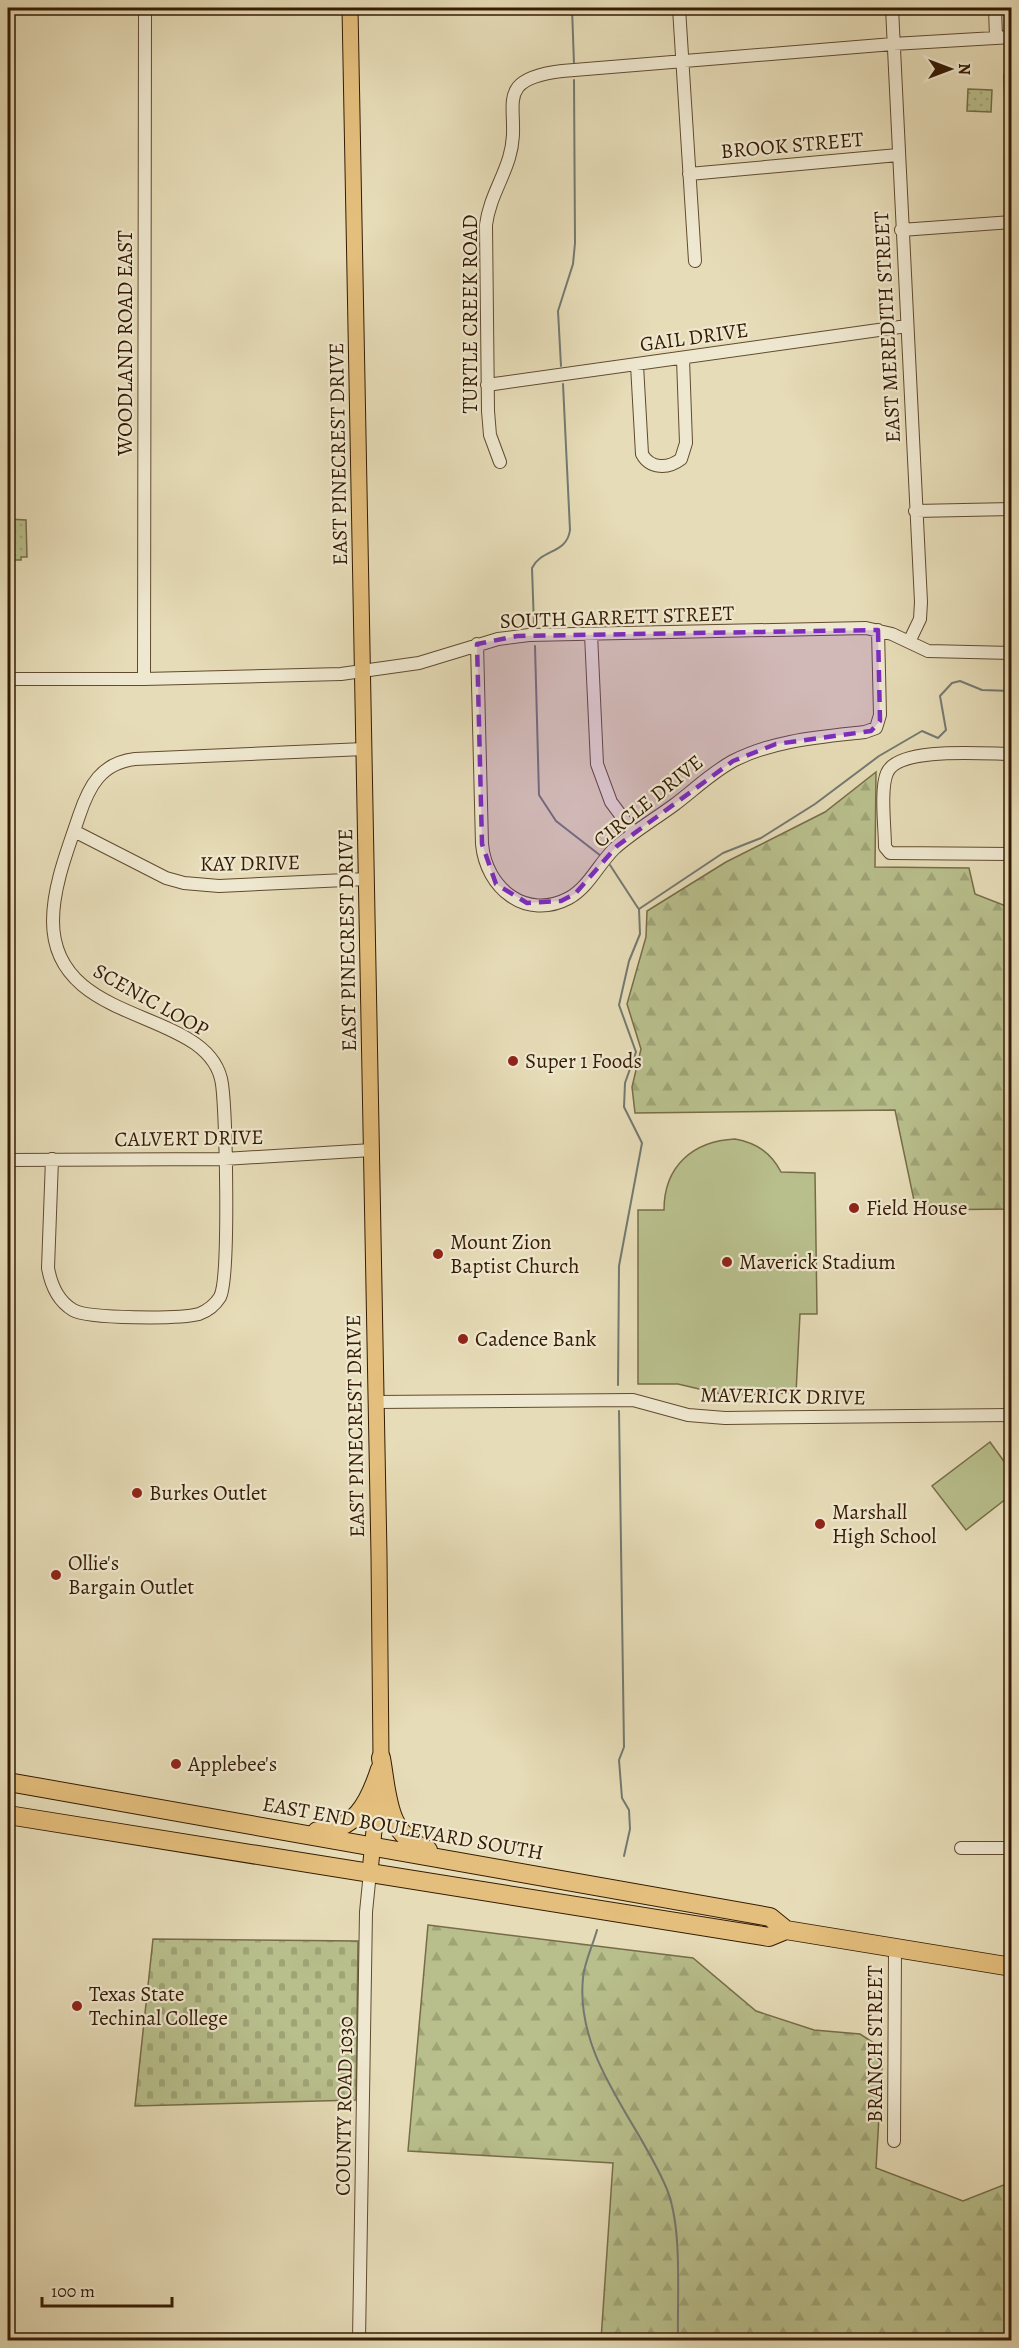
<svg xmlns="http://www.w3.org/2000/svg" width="1019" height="2348" font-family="Alegreya,serif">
<defs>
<pattern id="forest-firs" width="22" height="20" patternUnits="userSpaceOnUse" patternTransform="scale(1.5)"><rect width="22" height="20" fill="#b8bf8c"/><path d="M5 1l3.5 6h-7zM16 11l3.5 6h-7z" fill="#9fa477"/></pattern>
<pattern id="cemetery-stones" width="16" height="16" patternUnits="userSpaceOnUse" patternTransform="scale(1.5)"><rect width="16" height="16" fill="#b8bf8c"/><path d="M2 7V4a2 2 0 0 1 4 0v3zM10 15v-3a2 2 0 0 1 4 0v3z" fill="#9fa477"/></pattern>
<pattern id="park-dots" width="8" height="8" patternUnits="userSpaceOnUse" patternTransform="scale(1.5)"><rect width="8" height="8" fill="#b8bf8c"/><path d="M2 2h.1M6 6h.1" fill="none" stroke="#9fa477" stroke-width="1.8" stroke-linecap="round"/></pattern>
</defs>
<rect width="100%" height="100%" fill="#e6dcb7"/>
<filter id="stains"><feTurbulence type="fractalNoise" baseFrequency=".00333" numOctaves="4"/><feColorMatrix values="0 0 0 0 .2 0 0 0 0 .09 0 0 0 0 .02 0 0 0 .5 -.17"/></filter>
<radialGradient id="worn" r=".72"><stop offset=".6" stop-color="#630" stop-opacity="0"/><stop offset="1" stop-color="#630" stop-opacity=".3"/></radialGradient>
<path fill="url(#forest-firs)" stroke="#766d48" stroke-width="1.5" d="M876,772L875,867L969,868L975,894L1011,908V1209L916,1210L895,1110L635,1113L632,1087L641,1049L627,1004L646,937L647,911L726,862L825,812Z
M428,1925L693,1958L756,2011L814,2030L860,2034L883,2049L876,2168L963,2201L1011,2182V2340H601L613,2163L408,2151Z"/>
<path fill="url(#cemetery-stones)" stroke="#766d48" stroke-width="1.5" d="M153,1939L358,1941L356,2100L135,2106Z"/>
<path fill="url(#park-dots)" stroke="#766d48" stroke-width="1.5" d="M1011,70V106H1005L1004,75L1007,71Z
M968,89L992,90L991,112L967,111Z
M8,519L26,520L27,557H21V560H8Z"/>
<path fill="#b8bf8c" stroke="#766d48" stroke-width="1.5" d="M735,1139C757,1143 771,1153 781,1172L815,1173L817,1314H800L796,1393L725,1395L678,1384H638V1210H664C664,1166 693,1141 735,1139Z
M990,1442L1011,1471V1495L966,1530L932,1486Z"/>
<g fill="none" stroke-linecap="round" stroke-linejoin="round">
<path stroke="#737971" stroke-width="2" d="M572,8L574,64
M561,366L558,311L573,264L575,243L574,80
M534,626L532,568C541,549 567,554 570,530L563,384
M535,646L539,795L556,821L601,856
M610,865L638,908
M618,1385L619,1266L642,1143L624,1107L625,1083L636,1052L619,1005L629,961L640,934L639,909L723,853L761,838L815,804L879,756L922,731L938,738L946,730L940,696L952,683L960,681L982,690L1012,691
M619,1411L624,1747L619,1760L622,1798L629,1810L630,1829L624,1856
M597,1930C593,1945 584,1963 583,1978C575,2057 637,2119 666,2187C683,2226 677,2296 678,2340"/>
<g stroke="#614b30" stroke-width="14">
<path id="minor" d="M679,8L695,261
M892,8L921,602L920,619L909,642
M995,8L996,38
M689,174L898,155
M901,230L1012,222
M637,365L642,454C650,469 668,469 681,459L686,443L683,359
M487,385L907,326
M500,462L490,435L488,411L486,225C489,200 502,181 509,158C524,110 487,80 562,71L893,44L1012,37
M915,511L1012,509
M591,634L597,764L611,802L634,833
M477,644L482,844C486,888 526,921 569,898C589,887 599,863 615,848C633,832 655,819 674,805C694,790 711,773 733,761C774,740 820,737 865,732L876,728L880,715L878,630
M8,679H144L341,674L419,663L498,639L529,635L866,628L892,634L928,651L1012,653
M144,679L145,8
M1012,754C986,754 898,746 887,773C880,789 885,828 885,847L890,853L1012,854
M74,831L166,878L184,883L219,886L367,879
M52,1159L48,1268C51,1285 58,1301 73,1310C88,1319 180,1319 199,1314C207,1311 215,1305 220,1297C230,1278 226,1113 222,1084C211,1006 53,1029 53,921C53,886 68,849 79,816C89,786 101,763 135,759L364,749
M8,1160L224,1159L372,1150
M376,1402L633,1400L688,1415L725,1418L1012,1415
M961,1848H1012
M894,2141L895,1948
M359,2340L366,1912L370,1872"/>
</g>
<g stroke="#351b03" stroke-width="17">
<path id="major" d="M350,8L379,1555L381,1758L370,1872"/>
</g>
<g stroke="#351b03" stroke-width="20">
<path id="highway" d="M381,1758C388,1797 386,1835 428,1850
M8,1782L770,1917L786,1930L1012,1967
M8,1815L769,1937L786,1930
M317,1831C355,1831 369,1803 380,1769"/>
</g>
<use href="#minor" stroke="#efe8d0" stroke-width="12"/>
<use href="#major" stroke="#e3be7c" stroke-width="15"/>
<use href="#highway" stroke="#e3be7c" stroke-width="18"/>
</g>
<path fill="#7b2cbf" fill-opacity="0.2" stroke="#7b2cbf" stroke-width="4.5" stroke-dasharray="12 8" stroke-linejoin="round" d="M878,630L880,721L871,731L776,744L733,761L617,846L575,894L561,901L527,903L496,884L482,844L477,644L517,636Z"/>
<g fill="#8f2418" stroke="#efe8d0" stroke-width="2">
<circle cx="513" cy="1061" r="6"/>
<circle cx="854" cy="1208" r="6"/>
<circle cx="438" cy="1254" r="6"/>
<circle cx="727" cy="1262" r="6"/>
<circle cx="463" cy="1339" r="6"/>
<circle cx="137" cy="1493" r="6"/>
<circle cx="820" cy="1524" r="6"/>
<circle cx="56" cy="1575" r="6"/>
<circle cx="176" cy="1764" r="6"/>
<circle cx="77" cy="2006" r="6"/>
</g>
<g text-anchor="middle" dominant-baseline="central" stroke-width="4.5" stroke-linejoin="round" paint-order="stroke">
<g font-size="21" fill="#351b03" stroke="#efe8d0">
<text transform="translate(792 145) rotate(-5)">BROOK STREET</text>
<text transform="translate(470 314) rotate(-90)">TURTLE CREEK ROAD</text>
<text transform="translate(887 327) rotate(-93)">EAST MEREDITH STREET</text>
<text transform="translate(694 337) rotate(-8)">GAIL DRIVE</text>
<text transform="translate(125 343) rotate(-90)">WOODLAND ROAD EAST</text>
<text transform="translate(338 454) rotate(-91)">EAST PINECREST DRIVE</text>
<text transform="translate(617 617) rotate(-2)">SOUTH GARRETT STREET</text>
<text transform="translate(648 801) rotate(-39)">CIRCLE DRIVE</text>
<text transform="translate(250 863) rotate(-1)">KAY DRIVE</text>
<text transform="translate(347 940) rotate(-91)">EAST PINECREST DRIVE</text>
<text transform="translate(151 1000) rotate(29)">SCENIC LOOP</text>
<text transform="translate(189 1138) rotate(-1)">CALVERT DRIVE</text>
<text transform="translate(783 1396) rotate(1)">MAVERICK DRIVE</text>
<text transform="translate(355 1426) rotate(-91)">EAST PINECREST DRIVE</text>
<text transform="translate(403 1828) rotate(10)">EAST END BOULEVARD SOUTH</text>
<text transform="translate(875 2044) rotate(-90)">BRANCH STREET</text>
<text transform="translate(344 2106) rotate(-89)">COUNTY ROAD 1030</text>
</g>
<g font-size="21" fill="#351b03" stroke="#efe8d0" text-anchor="start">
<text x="525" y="1061">Super 1 Foods</text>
<text x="866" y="1208">Field House</text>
<text x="450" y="1242">Mount Zion<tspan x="450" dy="24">Baptist Church</tspan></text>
<text x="739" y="1262">Maverick Stadium</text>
<text x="475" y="1339">Cadence Bank</text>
<text x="149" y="1493">Burkes Outlet</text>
<text x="832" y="1512">Marshall<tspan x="832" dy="24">High School</tspan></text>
<text x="68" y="1563">Ollie's<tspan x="68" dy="24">Bargain Outlet</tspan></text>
<text x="188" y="1764">Applebee's</text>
<text x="89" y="1994">Texas State<tspan x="89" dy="24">Techinal College</tspan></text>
</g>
</g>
<rect width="1019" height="2348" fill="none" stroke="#e6dcb7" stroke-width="30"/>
<rect x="9" y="9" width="1001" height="2330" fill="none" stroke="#351b03" stroke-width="3"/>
<rect x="15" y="15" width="989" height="2318" fill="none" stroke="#351b03" stroke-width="1.5"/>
<g transform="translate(950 69) rotate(90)" stroke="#efe8d0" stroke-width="4.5" paint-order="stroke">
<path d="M0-4.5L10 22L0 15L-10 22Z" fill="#351b03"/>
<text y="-9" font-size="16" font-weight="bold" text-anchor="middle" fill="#351b03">N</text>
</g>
<path d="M42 2297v9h130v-9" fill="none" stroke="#351b03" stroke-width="3"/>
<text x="51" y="2297" font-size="18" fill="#351b03" stroke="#efe8d0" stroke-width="4.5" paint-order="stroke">100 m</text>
<rect width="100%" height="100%" filter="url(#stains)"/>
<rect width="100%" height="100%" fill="url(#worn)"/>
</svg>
